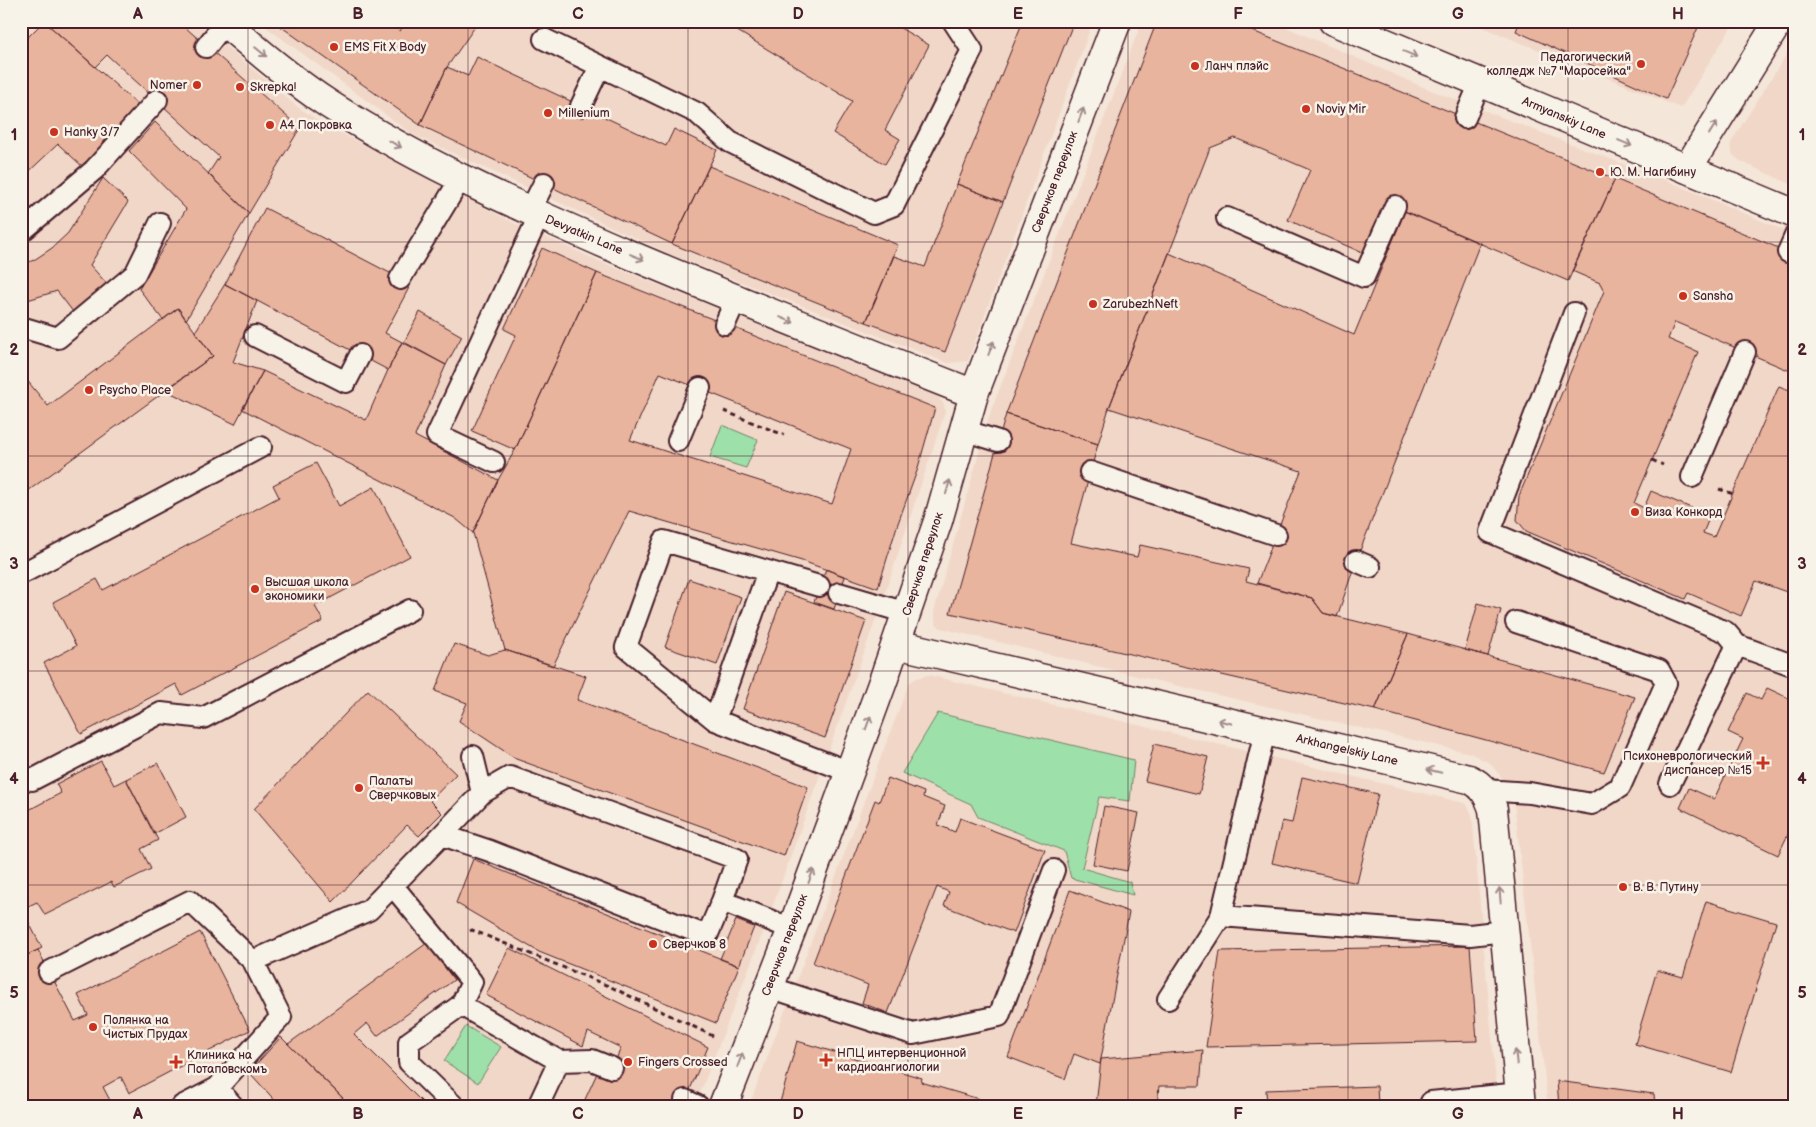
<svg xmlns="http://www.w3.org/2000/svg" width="1816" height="1127" font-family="'Balsamiq Sans',sans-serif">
<rect width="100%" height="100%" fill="#f4e6d9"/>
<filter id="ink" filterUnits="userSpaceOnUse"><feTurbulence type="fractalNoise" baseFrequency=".02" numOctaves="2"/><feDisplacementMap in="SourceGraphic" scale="10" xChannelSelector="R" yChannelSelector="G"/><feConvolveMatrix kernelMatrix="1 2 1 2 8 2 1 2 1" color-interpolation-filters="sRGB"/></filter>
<g filter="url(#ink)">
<path fill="#f1d7c7" d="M21,21H196L295,105L320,122L514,223L599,261L938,397L944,404L945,412L882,602L767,922L695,1106H21Z
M258,21H1093L968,361L948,363L672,255L412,134Z
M1142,21H1272L1425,88L1673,183L1795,235V1106H1548L1515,809L1506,783L1490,763L1470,753L1162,682L941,628L936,624L934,612L991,411Z
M1468,21H1735L1681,108Z
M1795,41V186L1740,161L1733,155L1730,146L1733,139Z
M928,675L1464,803L1468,806L1472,815L1498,1106H749L909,683L917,678Z"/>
<path fill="#9ee0aa" stroke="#74806a" d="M722,425L758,440L746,468L710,457Z
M938,713L1134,760L1130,801L1099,797L1082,868L1130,882L1133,895L1071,878L1064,851L978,817L971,804L902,773Z
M466,1026L501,1047L478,1083L444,1061Z"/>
<path fill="#e9b49d" stroke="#4a1f2b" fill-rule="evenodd" d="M44,21L139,106L82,166L58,144L21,179V44Z
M44,21H178L300,128L249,213L208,174L219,157L107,55L95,67Z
M273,21H385L400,31L406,21H479L447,67L420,125Z
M721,21H900L897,26L929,45L885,130L900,139L885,164L833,133L852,101Z
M1023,21H1074L1003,202L957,184Z
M1157,21H1228L1615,179L1568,281L1385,203L1363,253L1288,220L1310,170L1235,138L1210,148L1109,408L1098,444L1006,414Z
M1520,21H1701L1666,99L1516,31Z
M477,57L666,146L674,129L717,150L672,244L420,125L447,67L468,76Z
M155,122L249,213L186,320L178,308L163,320L139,289L186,209L129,151Z
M709,166L898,245L866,322L672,244Z
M103,178L128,202L90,265L108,285L74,313L57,291L21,302V265L34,260L52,248L68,233Z
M1615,179L1795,255V373L1675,322L1668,339L1698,352L1634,503L1644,508L1651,491L1710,516L1703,533L1714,537L1779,386L1795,392V595L1756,581L1741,616L1688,593L1685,599L1526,531L1517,520L1519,496L1604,291L1600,283L1572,271Z
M957,184L1003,202L945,352L866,322L894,256L925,267Z
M265,208L411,284L385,333L402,342L388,370L225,284Z
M1405,211L1480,243L1356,561L1337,617L1323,613L1312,598L1257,583L1301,471L1109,408L1169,253L1354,335Z
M542,248L597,273L515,450L472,431L516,335L504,329Z
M597,273L935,408L917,471L897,526L878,588L802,561L629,511L553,666L505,650L473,533L498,480L515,450ZM660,373L851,449L832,504L630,440Z
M225,284L257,301L233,362L263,371L235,424L165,390L213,356L195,332Z
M178,308L213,356L21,496V373L48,406Z
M420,312L462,336L446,365L404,342Z
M402,342L446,365L415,436L498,480L473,533L455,518L242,409L263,371L366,420L388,370Z
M1006,414L1098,444L1071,543L1137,557L1140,545L1249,569L1246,581L1312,598L1323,613L1408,634L1375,710L950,613Z
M316,463L339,506L374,487L410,556L315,606L323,621L182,695L176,684L81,734L44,663L76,646L53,602L97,579L103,590L279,497L273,485Z
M826,569L845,577L834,609L814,602Z
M689,579L741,597L717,665L665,647Z
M784,592L866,621L825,738L743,709Z
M1478,603L1501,610L1488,656L1465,650Z
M1408,634L1635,697L1604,772L1375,710Z
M454,644L488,655L505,650L586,676L577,700L808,787L784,856L516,759L459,721L467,703L435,691Z
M1767,688L1795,701V820L1778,855L1680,808L1689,788L1714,799L1743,739L1728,732L1747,693L1761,700Z
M368,690L456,774L430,801L442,813L419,836L407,825L333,902L254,809Z
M1154,744L1208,757L1199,794L1145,781Z
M101,761L114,785L126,779L158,840L141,849L151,869L114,887L111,882L45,915L37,902L22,909L42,948L21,958V814L61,793L56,784Z
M158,763L186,817L154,834L126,779Z
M1302,777L1378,794L1357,883L1272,863L1282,821L1292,823Z
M888,778L924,792L923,797L945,806L938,825L955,832L960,818L1045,850L1014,933L944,906L949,892L937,887L888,1013L862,1003L868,985L813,963L875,800L879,802Z
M1104,806L1139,813L1127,871L1093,864Z
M473,859L739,966L716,1023L539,952L456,903Z
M1795,880V905L1788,903Z
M1070,890L1129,912L1100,1064L1074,1054L1065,1079L1008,1057Z
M1706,901L1776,922L1731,1072L1635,1044L1657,970L1683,977Z
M736,920L754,927L739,966L720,959Z
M200,932L250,1030L129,1093L121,1077L103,1087L113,1106H21V958L38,950L75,1021L88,1015L78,995Z
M427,943L454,980L377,1036L367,1023L354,1034L426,1106H351L288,1044Z
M1470,946L1477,1041L1206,1047L1220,951Z
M509,948L708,1047L683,1106H582L598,1071L612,1068L621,1048L588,1032L583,1046L486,995Z
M281,1037L288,1044L351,1106H280L249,1072Z
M797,1041L922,1078L921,1082L1003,1106H779Z
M1203,1050L1200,1086H1159L1157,1106H1096L1101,1059Z
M1557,1081L1654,1094L1655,1106H1559Z
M1377,1086L1378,1106H1267L1266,1090Z"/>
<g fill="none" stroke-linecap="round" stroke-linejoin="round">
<g stroke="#4a1f2b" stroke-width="24">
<path id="lane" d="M544,39L697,113L730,142L874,213L894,205L972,50L953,21
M206,47L225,23
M581,106L600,66
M1465,118L1480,83
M530,211L544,183
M1227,218L1364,277L1395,206
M21,232L94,170L157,100
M1788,252L1795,236
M400,279L461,178
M1574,313L1490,532L1726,632L1737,645L1792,665L1795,664
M725,324L736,299
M21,327L58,338L135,274L160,223
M255,336L346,382L360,355
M963,430L998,441
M678,441L700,388
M494,462L437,435L539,216
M1090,472L1276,535
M1692,477L1745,352
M1356,561L1370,567
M768,571L715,720L850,772
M21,574L261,447
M839,593L907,613
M715,720L626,647L664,541L819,586
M21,775L32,780L161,713L203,718L410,610
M1670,784L1737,645
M1484,790L1530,793L1592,804L1620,787L1666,683L1659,670L1516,622
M482,793L510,777L737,859L722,901
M442,835L482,793L473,756
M393,886L472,982L461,1005L409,1042V1062L454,1106
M1221,916L1470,935L1504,931
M49,972L190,901L253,961
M769,987L913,1034L999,1016L1054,870
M1168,999L1221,916L1265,731
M461,1005L559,1061L592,1060L612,1068
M217,1088L233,1106
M685,1100L698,1106
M182,1106L217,1088L281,1017L253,961L369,910L442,835L490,851L707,936L722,901L792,929
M538,1106L559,1061
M1431,1106V1102L1520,1093"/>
</g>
<g stroke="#4a1f2b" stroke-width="31">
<path id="street" d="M223,21C257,50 292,80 330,105C425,166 529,211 633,256C746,304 860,349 974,394
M1333,21L1795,214
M1687,169L1779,21
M896,644L1469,779C1483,785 1488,795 1493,809L1521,1106
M723,1106L792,929L883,681L938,521L974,394L1117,21"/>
</g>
<path stroke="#4a1f2b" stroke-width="3" stroke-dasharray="5 4" stroke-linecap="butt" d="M724,411L784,435
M1652,460L1663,465
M1719,489L1733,494
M470,931L472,930L611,987L713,1036"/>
<use href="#lane" stroke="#f7f3e8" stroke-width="20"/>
<use href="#street" stroke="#f7f3e8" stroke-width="28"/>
</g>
<defs><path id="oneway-shaft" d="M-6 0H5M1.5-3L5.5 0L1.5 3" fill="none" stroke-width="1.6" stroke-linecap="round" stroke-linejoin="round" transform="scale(1.25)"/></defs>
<g stroke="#a0898a">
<use href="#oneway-shaft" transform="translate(261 52) rotate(39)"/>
<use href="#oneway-shaft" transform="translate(1410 54) rotate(23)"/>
<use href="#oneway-shaft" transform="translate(1081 115) rotate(-69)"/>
<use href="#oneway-shaft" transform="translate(1713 128) rotate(-58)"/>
<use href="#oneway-shaft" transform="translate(1625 143) rotate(23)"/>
<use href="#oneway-shaft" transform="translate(395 144) rotate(29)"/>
<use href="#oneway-shaft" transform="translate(637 257) rotate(23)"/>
<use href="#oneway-shaft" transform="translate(787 320) rotate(22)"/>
<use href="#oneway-shaft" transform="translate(991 348) rotate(-69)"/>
<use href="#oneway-shaft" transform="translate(948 487) rotate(-74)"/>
<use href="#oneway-shaft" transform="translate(1225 722) rotate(-167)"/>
<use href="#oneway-shaft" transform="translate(868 723) rotate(-70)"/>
<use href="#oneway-shaft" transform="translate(1434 771) rotate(-167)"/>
<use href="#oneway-shaft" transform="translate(811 876) rotate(-70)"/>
<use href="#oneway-shaft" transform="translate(1500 895) rotate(-95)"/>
<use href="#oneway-shaft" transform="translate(1516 1057) rotate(-96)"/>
<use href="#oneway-shaft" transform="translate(740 1060) rotate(-69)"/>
</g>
</g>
<path fill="none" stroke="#4a1f2b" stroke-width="1" stroke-opacity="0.55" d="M248,21V1106M468,21V1106M688,21V1106M908,21V1106M1128,21V1106M1348,21V1106M1568,21V1106M21,242H1795M21,456H1795M21,671H1795M21,885H1795"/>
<g fill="#c8321e" stroke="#f7f3e8" stroke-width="2">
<circle cx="334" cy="47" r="5"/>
<circle cx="1641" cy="64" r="5"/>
<circle cx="1195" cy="66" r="5"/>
<circle cx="197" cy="85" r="5"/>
<circle cx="240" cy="87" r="5"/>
<circle cx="1306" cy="109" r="5"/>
<circle cx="548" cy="113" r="5"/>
<circle cx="270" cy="125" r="5"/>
<circle cx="54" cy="132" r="5"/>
<circle cx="1600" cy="172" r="5"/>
<circle cx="1683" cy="296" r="5"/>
<circle cx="1093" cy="304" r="5"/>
<circle cx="89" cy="390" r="5"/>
<circle cx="1635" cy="512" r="5"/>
<circle cx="255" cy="589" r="5"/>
<path d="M1760.5 755.5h5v5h5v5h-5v5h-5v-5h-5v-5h5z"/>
<circle cx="359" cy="788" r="5"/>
<circle cx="1623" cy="887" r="5"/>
<circle cx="653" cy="944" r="5"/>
<circle cx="93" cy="1027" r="5"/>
<path d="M823.5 1052.5h5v5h5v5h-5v5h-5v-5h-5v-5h5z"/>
<path d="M173.5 1054.5h5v5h5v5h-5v5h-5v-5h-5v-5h5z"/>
<circle cx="628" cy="1062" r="5"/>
</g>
<g text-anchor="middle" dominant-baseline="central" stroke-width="5" stroke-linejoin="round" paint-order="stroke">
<g font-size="12" fill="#4a1f2b" stroke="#f7f3e8" text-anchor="start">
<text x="344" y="47">EMS Fit X Body</text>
<text x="1631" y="57" text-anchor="end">Педагогический<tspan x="1631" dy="14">колледж №7 "Маросейка"</tspan></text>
<text x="1205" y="66">Ланч плэйс</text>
<text x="187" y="85" text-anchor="end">Nomer</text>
<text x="250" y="87">Skrepka!</text>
<text x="1316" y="109">Noviy Mir</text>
<text x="558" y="113">Millenium</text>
<text x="280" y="125">А4 Покровка</text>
<text x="64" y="132">Hanky 3/7</text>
<text x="1610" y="172">Ю. М. Нагибину</text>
<text x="1693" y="296">Sansha</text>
<text x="1103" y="304">ZarubezhNeft</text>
<text x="99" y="390">Psycho Place</text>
<text x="1645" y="512">Виза Конкорд</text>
<text x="265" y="582">Высшая школа<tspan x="265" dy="14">экономики</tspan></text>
<text x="1752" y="756" text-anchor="end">Психоневрологический<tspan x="1752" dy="14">диспансер №15</tspan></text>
<text x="369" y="781">Палаты<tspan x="369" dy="14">Сверчковых</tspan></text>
<text x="1633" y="887">В. В. Путину</text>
<text x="663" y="944">Сверчков 8</text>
<text x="103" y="1020">Полянка на<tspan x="103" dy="14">Чистых Прудах</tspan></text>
<text x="837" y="1053">НПЦ интервенционной<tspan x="837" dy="14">кардиоангиологии</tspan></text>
<text x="187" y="1055">Клиника на<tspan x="187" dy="14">Потаповскомъ</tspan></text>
<text x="638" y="1062">Fingers Crossed</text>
</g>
<g font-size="12" fill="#4a1f2b" stroke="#f7f3e8">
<text transform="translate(1564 118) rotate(23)">Armyanskiy Lane</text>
<text transform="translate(1055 182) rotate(-69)">Сверчков переулок</text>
<text transform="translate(584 235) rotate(23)">Devyatkin Lane</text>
<text transform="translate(923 564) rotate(-72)">Сверчков переулок</text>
<text transform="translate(1347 750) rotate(13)">Arkhangelskiy Lane</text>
<text transform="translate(785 945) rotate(-69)">Сверчков переулок</text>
</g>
</g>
<rect width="1816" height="1127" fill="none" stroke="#f7f3e8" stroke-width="55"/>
<rect x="28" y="28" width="1760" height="1072" fill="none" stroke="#4a1f2b" stroke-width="2"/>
<g font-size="16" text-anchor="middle" font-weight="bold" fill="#4a1f2b">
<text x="138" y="19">A</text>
<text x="358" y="19">B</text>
<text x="578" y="19">C</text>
<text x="798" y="19">D</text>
<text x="1018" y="19">E</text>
<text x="1238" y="19">F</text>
<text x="1458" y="19">G</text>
<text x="1678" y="19">H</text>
<text x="14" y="140">1</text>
<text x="1802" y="140">1</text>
<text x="14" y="355">2</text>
<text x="1802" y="355">2</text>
<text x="14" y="569">3</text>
<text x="1802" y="569">3</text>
<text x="14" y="784">4</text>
<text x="1802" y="784">4</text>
<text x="14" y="998">5</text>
<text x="1802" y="998">5</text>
<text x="138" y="1119">A</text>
<text x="358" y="1119">B</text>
<text x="578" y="1119">C</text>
<text x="798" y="1119">D</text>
<text x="1018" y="1119">E</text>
<text x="1238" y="1119">F</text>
<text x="1458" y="1119">G</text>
<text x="1678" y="1119">H</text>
</g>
</svg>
